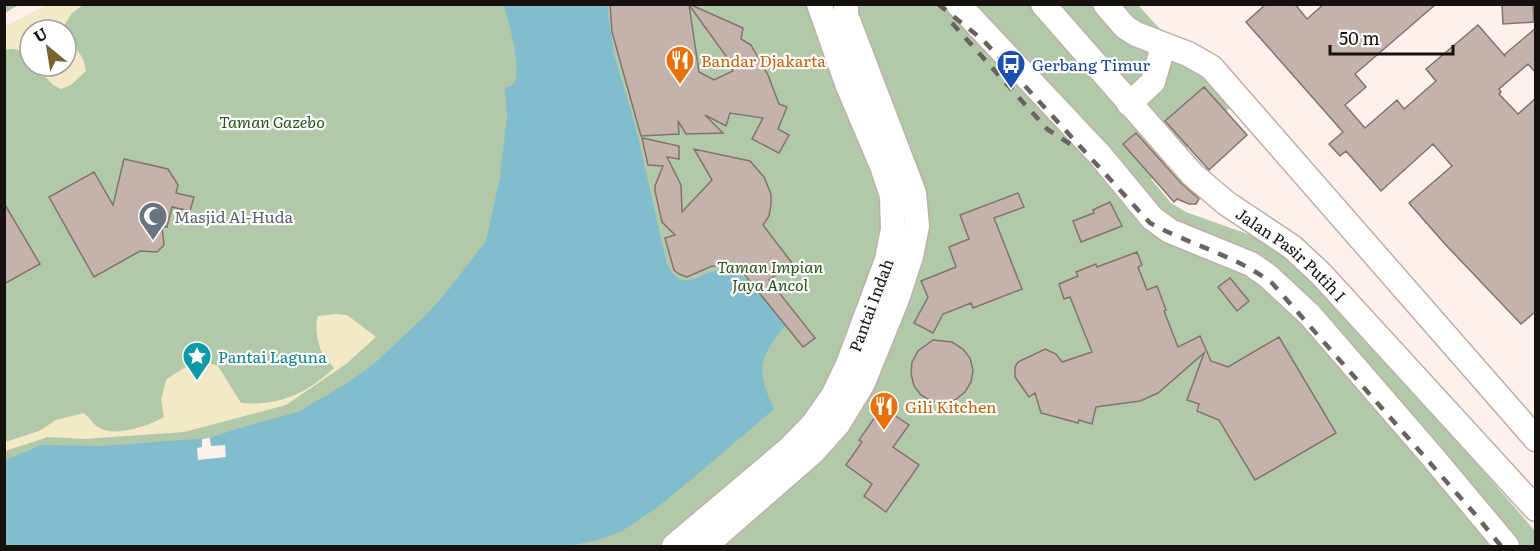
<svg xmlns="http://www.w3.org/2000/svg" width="1540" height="551" font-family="Literata,serif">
<rect width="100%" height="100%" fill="#fef0ea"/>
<path fill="#b1c9a9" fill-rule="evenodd" d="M4,5H1138L1231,107L1151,179L1171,203L1186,212L1267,241L1328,291L1535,531V546H5ZM30,30H66V66H30Z"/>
<path fill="#f3e9c4" d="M47,5H83L72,13L64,26L65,30H30V60C22,50 17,47 5,50V27Z
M66,32L83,59L86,71L71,85L61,89L53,85L35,66H66Z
M336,314L347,315L376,337L346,364L286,405L184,432L83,439L48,437L5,451V442L39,431L56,420L84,413C89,417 93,424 98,427C115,438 148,426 164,417L161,400L166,380C183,368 197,357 218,366L241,403C279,406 306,394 334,368C331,364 327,360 324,356C318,347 314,326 318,316Z"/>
<path fill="#82bdcd" d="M503,5H607L614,54L636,128L667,264C685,301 706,262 733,271C751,277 772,310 785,326C758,359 756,370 774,409L686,484L655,509L622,531L595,541L567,546H5L4,461L41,445L102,446L210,438L236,429L298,412L349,382L376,362L426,315L445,294L486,241L500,177L507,117L505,88L514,84C522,69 509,20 503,5Z"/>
<path fill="#fef0ea" d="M20,4L47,5L5,27V13Z
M210,438L211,446L225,445L226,457L198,460L197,448L202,447V439Z"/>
<path fill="#c4b3ad" stroke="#82736d" stroke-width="1.5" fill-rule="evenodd" d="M610,4H689L743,28L741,39L751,45L768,75L779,104L787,107L778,129L789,135L779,153L752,139L763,118L730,113L726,126L705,115L723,133L686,134L678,121L679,134L641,136L612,32ZM689,5L726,56L733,71L714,80L699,72Z
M1266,4H1295L1307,19L1324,4H1436L1355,74L1366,87L1345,105L1365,128L1397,100L1404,109L1436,81L1426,69L1478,25L1505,56V54L1536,28V73L1528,64L1499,89L1501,92L1499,94L1518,114L1536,98V311L1521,324L1444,243L1409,203L1452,166L1433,144L1381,191L1346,151L1340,156L1329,144L1343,132L1246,22Z
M1502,4H1533L1534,22L1503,24Z
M1204,87L1247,135L1209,170L1165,121Z
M1136,133L1181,183L1199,199L1196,204H1189L1177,199L1174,202L1123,144Z
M642,138L679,146V159L667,157L681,185L682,212L712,180L694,149L750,161L764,177L771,194V205L769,216L763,225L792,263L769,280L815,338L803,347L744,274L728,266H712L687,277L679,274L674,270L665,238L675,235L662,222L655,191V186L663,166L648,165Z
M124,159L168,169L178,185L176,193L194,197L190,211L172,207L167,227L162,226L164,245L157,252L140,251L94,277L49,197L94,172L113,205Z
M1018,193L1024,207L994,218L1022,289L973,308L971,303L943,314L933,333L914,323L928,297L921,281L956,267L949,247L969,239L960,215Z
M1110,202L1122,226L1081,242L1073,221L1094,213L1093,210Z
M4,203L40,264L4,284Z
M1137,252L1142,265L1138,267L1147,290L1157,286L1166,310L1164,311L1178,347L1200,336L1211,361L1228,367L1279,337L1336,433L1255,480L1219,420L1197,411L1199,404L1187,400L1204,353L1158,393L1140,401L1096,407L1092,424L1079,420L1078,423L1041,413L1035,393L1029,397L1015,377V367L1018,362L1045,349L1056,354L1062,362L1092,352L1070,297L1064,299L1059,284L1078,276L1076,272L1096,264L1097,267Z
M1230,278L1249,301L1237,311L1218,287Z
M933,340L952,342L963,349L970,358L973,370L971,382L965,392L955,400L943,403L931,401L921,395L914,386L911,374L912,362L918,351Z
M882,407L909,425L893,447L919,465L886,512L864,496L872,484L846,465L862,442L859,440Z"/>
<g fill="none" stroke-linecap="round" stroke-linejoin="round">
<g stroke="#bfafa8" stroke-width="27">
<g id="minor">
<path d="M958,4L1100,155L1152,218L1170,231L1251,264L1268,276L1310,315L1431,455L1507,546"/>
<path id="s1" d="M1043,4L1192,174L1226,203L1292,247L1321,274L1536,509"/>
<path d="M1105,4L1125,27L1136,34L1188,54L1211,67L1536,439"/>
<path d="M1129,104L1153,82L1163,46"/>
<path id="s2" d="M674,546L789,449L814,423L833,396L849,362L887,260L893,229L892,196L882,166L848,86L819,4"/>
<path d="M705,546L813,452L838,424L863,383L897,299L911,256L917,226L914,193L846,15V4"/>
</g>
</g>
<use href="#minor" stroke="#fff" stroke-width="24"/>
<path stroke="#6a625e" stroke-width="4.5" stroke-dasharray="10 10" stroke-linecap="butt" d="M938,4L983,40L1150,223C1190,245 1235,255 1272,283L1474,513L1501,546
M952,23L1047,129L1076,148"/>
</g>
<defs>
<g id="restaurant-pin" transform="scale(1.5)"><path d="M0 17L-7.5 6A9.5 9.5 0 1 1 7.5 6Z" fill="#e8710a" stroke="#fff"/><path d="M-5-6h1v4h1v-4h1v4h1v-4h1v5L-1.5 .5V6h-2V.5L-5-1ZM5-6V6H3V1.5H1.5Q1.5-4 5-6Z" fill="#fff"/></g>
<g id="bus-pin" transform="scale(1.5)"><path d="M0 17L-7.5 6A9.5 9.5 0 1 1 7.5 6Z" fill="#1a4fb4" stroke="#fff"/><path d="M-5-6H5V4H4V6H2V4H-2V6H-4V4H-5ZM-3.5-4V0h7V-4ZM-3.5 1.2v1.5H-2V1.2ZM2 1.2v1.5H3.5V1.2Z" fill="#fff"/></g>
<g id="mosque-pin" transform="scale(1.5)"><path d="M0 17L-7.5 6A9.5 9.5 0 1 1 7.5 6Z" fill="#6b7280" stroke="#fff"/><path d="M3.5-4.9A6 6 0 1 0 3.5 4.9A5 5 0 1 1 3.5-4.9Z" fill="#fff"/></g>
<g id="sight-pin" transform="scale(1.5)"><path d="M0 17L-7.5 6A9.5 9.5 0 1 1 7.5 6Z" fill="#0f9aa8" stroke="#fff"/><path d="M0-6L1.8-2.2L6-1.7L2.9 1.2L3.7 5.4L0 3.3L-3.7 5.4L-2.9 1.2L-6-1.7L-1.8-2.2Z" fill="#fff"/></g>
</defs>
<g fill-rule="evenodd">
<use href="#restaurant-pin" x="680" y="60"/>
<use href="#bus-pin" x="1011" y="64"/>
<use href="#mosque-pin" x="153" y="216"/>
<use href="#sight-pin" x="197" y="356"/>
<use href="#restaurant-pin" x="884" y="406"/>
</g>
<g text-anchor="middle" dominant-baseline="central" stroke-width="4.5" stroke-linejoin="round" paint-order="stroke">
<g font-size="16" fill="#c56008" stroke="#fff" text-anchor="start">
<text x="701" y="60">Bandar Djakarta</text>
<text x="905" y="406">Gili Kitchen</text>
</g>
<g font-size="16" fill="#164399" stroke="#fff" text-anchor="start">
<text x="1032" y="64">Gerbang Timur</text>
</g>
<g font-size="16" font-style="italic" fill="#29511a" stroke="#fff">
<text x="272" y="121">Taman Gazebo</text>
<text x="770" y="266">Taman Impian<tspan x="770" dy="18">Jaya Ancol</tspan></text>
</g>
<g font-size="16" fill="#5b616d" stroke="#fff" text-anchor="start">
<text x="174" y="216">Masjid Al-Huda</text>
</g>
<g font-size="16" fill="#16110e" stroke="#fff">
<text stroke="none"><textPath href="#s1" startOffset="354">Jalan Pasir Putih I</textPath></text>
<text stroke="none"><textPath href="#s2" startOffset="318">Pantai Indah</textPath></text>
</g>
<g font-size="16" fill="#0d838f" stroke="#fff" text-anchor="start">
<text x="218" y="356">Pantai Laguna</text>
</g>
</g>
<rect width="1540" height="551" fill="none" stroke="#16110e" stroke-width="12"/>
<g transform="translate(48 48) rotate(330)"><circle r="28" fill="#ffffff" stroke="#a2a09f" stroke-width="1.5"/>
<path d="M0-4.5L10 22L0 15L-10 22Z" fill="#756432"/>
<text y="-9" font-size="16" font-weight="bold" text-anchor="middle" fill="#16110e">U</text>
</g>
<path d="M1330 45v9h123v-9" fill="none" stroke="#16110e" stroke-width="3"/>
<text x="1339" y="45" font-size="18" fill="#16110e" stroke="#ffffff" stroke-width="4.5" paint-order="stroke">50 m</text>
</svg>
